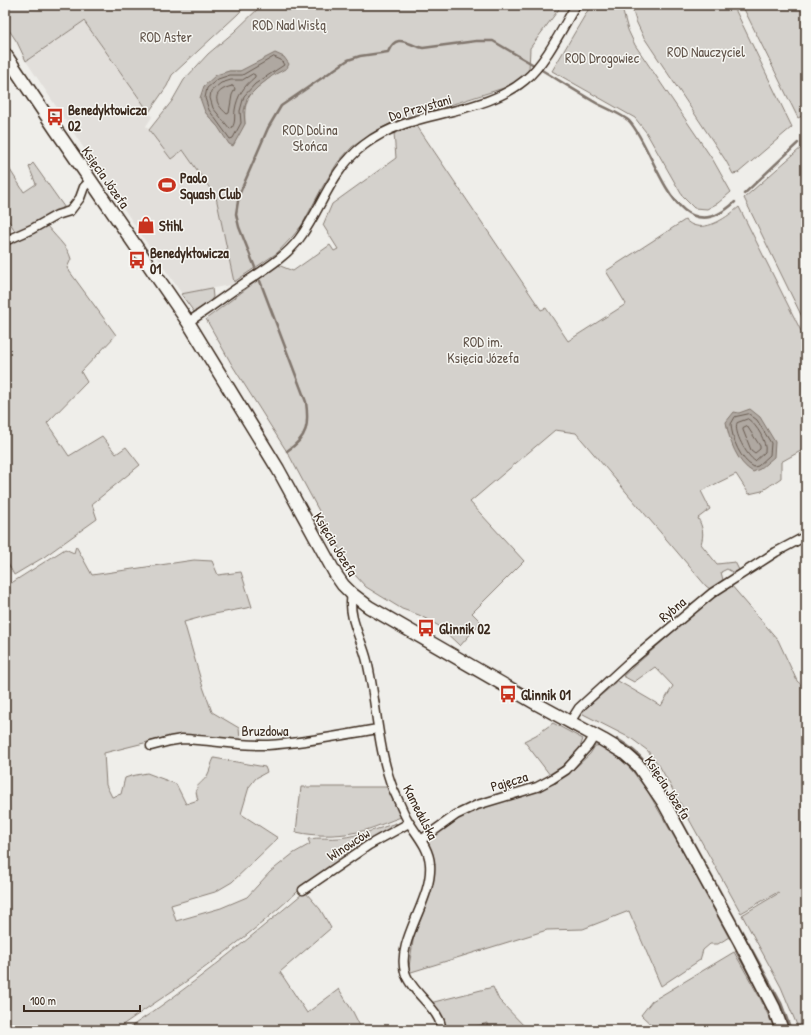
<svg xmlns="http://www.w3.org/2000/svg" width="811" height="1035" font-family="'Patrick Hand',sans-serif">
<rect width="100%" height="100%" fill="#efeeea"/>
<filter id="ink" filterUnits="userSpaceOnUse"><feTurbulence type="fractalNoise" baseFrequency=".025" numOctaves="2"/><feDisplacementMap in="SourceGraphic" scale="8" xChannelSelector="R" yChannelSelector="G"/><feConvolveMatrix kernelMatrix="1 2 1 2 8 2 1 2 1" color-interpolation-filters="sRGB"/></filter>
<g filter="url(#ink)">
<path fill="#e2dfdb" d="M84,21L152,117L146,126L149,130L171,159L183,150L216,198L234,282L230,285L182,294L144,239L26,61Z"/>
<path fill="#d4d1cc" stroke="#887e75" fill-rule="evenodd" d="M5,5H246L238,14L172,75L167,86L149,112L84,21L26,61L17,42L5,24Z
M262,5H562L530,48L529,70L513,85L450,105L397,120L378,130L352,147L338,162L323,186L302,225L293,236L277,253L234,282L216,197L183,150L171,159L149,130L172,101L184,80L208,54L234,32ZM229,71H240L272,76C251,92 243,97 245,124L218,127L205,112Z
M591,5H621L628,30L635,45L713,160L731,192L718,203L707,209L694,208L683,197L646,132L635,118L552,71Z
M631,5H733L792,127L738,173L733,174L726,161L643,36L636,21Z
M742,5H806V114L798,118Z
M417,126L541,310L546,308L568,341L626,304L606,271L685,220C688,222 690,224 693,225C709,231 728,216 739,207L806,341V448L781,462V478L762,491L749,494L736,474L701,491L710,509L698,518C703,528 704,534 701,544L717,564L735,562L739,570L734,573L727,569L721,572L723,580L710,589L706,586L576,433L555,430L470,502L524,561L472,613L481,622L460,646L439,626L419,615L402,609L366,587L354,574L348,565L289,455L232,365L206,319L278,265L293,271L330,245L334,251L338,249L323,225L332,204L396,158L394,133Z
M802,147L806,156V325L744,198Z
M5,162L24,192L36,184L29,167L33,163L67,211L59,210L39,223L16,233L5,214Z
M45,223C53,235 68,246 71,259L67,268L116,335L81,372L87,382L47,423L69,456L102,436L116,454L126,447L140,465L92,504L97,519L44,557L14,575L5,558V244Z
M212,288L213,297L210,302L194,312L181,294Z
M76,546L92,575L194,560L212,561L218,575L241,572L252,607L209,615L184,622L202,684L212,712L239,728L240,740L172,736L104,753L106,785L112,797L121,794L125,778L131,776L147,773L176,784L186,804L198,800C193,784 199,787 207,776C210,771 211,764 214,758L265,767L267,772L256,778L249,787L241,814L278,838L232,882L215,892L171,905L176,921L221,908L247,897L270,872L294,853L310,844L308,839C319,837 330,839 340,838C360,835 378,829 396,823L397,825L304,886L263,922L227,951L184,983L115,1030H5V587L65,549L74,553Z
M731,585L778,640L797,681L806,689V1030H799L781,987L742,915L779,893L778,892L741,913L659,765L647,750L632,739L583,714L582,711L618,681L661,706L673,686L655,667L634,682L623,676L714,596Z
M553,723L583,739L579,750L559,769L550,775L524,741L536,735Z
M603,745L625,761L648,792L685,856L729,937L718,944H710L703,950L700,960L661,986L629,911L583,929L547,930L408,973L414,935L429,888L434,861L427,842L451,821L476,809L556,783L576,767L590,754L595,746Z
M301,787H391L401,817C390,821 378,826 366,830C344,836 318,837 296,832Z
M306,893L320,909L331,928L280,972L307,1013L339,989L353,1012L362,1030H126C188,989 245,942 302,894Z
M734,952L760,998L775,1030H657L641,1015L652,1001Z
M493,987L499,1000L528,1030H487V1023L465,1030H444L430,1003Z"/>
<path fill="#afa8a1" stroke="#81766d" d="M275,53L284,57L289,64L287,68L272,76L258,87L247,98L244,111L245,124L233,146L229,144L218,127L205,112L200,98L204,86L216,75L229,71H240Z
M750,409L760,417L775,442L774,457L760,469L753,472C737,463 729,440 726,422L734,412L739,413Z"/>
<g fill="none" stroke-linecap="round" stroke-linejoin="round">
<path stroke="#695c52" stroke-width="1" d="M274,57L281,60L284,65L255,84L244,96L240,111L241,123L233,138L230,139L209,110L205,98L207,88L218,79L230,75H242Z
M253,74L255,75V77C244,86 237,96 235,110C234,117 236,121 232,128L230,129L213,108L210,98L211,91L221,83L231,80H242Z
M232,86L234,87L235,89L232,95L229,113L227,114C213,102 212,91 232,86Z
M749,414L757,420L771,443L770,455L758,466L754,467C740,460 732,439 731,424L735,417Z
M748,419C757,425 767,442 765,452L755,461C747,456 733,432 737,423Z
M747,426L760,446V449L755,453L751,450L743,430V428Z"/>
<path stroke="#81766d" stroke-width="2.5" d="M540,69C560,81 579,93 598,104C606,108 625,116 630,122C657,153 676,257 735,202
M744,194L798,143
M256,270L239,227L236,214L239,195L268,128L281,106L348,60L360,56L388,52C397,31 409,46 423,48L476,41H493L534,65
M260,281L306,402C309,424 308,437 287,451
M566,727L579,734
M617,739C634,748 646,762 658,778L781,1003L791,1030
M608,750L622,759L638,775
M656,801L730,938
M736,951L762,998L773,1022"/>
<g stroke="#3b2a1e" stroke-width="11">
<path id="minor" d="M5,241L32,229L57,215L70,211L80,198L84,187L90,181
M188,322C206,311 222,298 240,286C260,272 284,259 299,239C323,207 330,171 364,145C411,108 479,118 525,80C545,64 563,27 576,5
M352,594C347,617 362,639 367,661C377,703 377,748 393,789C398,799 402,810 407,819C415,833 429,847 430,864C433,900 396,940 405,972C410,992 443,1011 441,1030
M570,722L579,708L627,664L712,593L776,552L806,536
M151,746L170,741L182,739C211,740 240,746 268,745C305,743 342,735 378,729
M421,840L456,815L477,805L537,787L552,779L566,770L588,746L595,735
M303,890L369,845L409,823"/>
</g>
<g stroke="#3b2a1e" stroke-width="15">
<path id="secondary" d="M5,54L56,130L188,322L278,469L336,575L343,585L352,594L369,607L537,704L603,740L623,752L638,765L664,803L740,942L774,1008L782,1030"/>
</g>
<use href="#minor" stroke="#f6f6f2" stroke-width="8"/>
<use href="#secondary" stroke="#f6f6f2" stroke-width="12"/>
</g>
</g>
<defs>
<g id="bus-bare" transform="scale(1.38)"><path d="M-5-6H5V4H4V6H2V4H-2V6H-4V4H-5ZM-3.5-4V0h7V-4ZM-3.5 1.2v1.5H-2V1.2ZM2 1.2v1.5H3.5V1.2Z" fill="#c8321e" stroke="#f6f6f2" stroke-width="2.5" paint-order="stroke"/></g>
<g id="stadium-bare" transform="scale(1.38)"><path d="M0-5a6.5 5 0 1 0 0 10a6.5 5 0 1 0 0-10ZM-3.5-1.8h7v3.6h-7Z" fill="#c8321e" stroke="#f6f6f2" stroke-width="2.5" paint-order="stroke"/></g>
<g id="shop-bare" transform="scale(1.38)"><path d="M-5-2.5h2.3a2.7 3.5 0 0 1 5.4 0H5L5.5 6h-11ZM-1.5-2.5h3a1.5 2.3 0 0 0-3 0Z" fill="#c8321e" stroke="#f6f6f2" stroke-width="2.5" paint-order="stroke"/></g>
</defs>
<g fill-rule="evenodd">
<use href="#bus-bare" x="55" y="117"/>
<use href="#stadium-bare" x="167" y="185"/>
<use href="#shop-bare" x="146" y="225"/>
<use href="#bus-bare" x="137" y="260"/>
<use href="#bus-bare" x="426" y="628"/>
<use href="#bus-bare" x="508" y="694"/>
</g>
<g text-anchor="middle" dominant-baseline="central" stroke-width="3" stroke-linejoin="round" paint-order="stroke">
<g font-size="14" fill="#61544a" stroke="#f6f6f2">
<text x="289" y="24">ROD Nad Wisłą</text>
<text x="166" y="36">ROD Aster</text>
<text x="706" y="51">ROD Nauczyciel</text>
<text x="602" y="57">ROD Drogowiec</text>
<text x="310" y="129">ROD Dolina<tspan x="310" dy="16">Słońca</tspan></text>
<text x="483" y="341">ROD im.<tspan x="483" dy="16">Księcia Józefa</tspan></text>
</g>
<g font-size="14" fill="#3b2a1e" stroke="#f6f6f2">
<text transform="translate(420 107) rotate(-16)">Do Przystani</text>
<text transform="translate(106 177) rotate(55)">Księcia Józefa</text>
<text transform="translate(336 544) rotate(59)">Księcia Józefa</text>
<text transform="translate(672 609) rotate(-40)">Rybna</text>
<text x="265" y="730">Bruzdowa</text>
<text transform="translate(509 781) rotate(-17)">Pajęcza</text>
<text transform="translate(668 787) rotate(57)">Księcia Józefa</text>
<text transform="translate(421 812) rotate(63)">Kamedulska</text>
<text transform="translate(348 844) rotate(-33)">Winowców</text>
</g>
<g font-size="14" font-weight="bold" fill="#3b2a1e" stroke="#f6f6f2" text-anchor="start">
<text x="68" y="109">Benedyktowicza<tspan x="68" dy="16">02</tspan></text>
<text x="180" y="177">Paolo<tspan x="180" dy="16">Squash Club</tspan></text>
<text x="159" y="225">Stihl</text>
<text x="150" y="252">Benedyktowicza<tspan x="150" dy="16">01</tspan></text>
<text x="439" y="628">Glinnik 02</text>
<text x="521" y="694">Glinnik 01</text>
</g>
</g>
<rect width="811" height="1035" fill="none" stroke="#f6f6f2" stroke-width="20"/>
<rect x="10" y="10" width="791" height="1015" fill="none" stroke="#3b2a1e" stroke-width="1.5" filter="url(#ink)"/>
<path d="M24 1005v6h116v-6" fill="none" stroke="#3b2a1e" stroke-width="2"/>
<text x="30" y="1005" font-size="12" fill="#3b2a1e" stroke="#f6f6f2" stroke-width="3" paint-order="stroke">100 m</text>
</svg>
